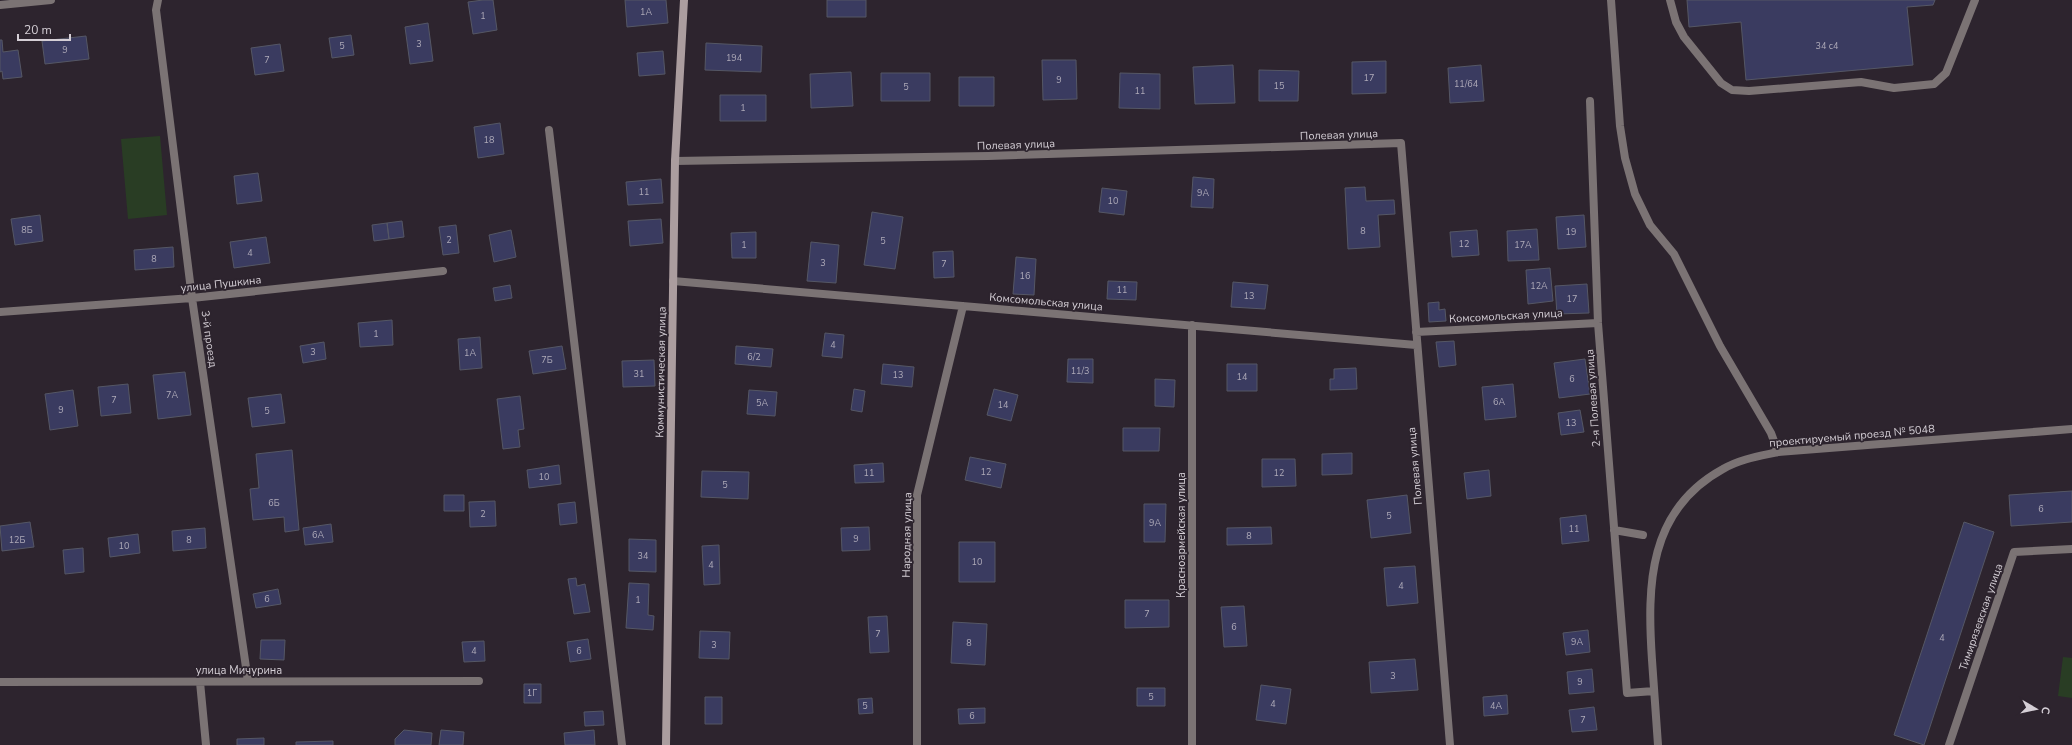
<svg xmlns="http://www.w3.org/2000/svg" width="2072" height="745" font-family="'Nunito Sans',sans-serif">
<rect width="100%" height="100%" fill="#2d242e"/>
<path fill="#293d24" d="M160,136L167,215L128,219L121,139Z
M2063,657L2072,658V698L2058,696Z"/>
<path fill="#3a3b60" stroke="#555765" d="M483,0H493L497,30L473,34L468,2Z
M625,0H666L668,23L627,27Z
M827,0H866V17H827Z
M1687,0H1935L1933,5L1907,7L1913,65L1746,80L1741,22L1689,27Z
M428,23L433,61L410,64L405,27Z
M351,35L354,55L332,58L329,38Z
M86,36L89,59L45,64L42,41Z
M0,40H2L3,52L18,50L22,77L3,79L2,71L0,72Z
M706,43L762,46L761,72L705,70Z
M280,44L284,71L255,75L251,48Z
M663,51L665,74L639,76L637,53Z
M1042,60H1076L1077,99L1043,100Z
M1386,61V93L1352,94V62Z
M1233,65L1235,103L1195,104L1193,67Z
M1481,65L1484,101L1450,103L1448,68Z
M1259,70L1299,71L1298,101H1259Z
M851,72L853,106L811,108L810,74Z
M881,73H930V101H881Z
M1120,73L1160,74V109L1119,108Z
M959,77H994V106H959Z
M720,95H766V121H720Z
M500,123L504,154L478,158L474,127Z
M258,173L262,201L237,204L234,176Z
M1193,177L1214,179L1213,208L1191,207Z
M661,179L663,203L628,205L626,182Z
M1365,187L1366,201L1394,200L1395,214L1378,215L1380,247L1348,249L1345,188Z
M1102,188L1127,191L1124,215L1099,212Z
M872,212L903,217L895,269L864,265Z
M40,215L43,241L15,245L11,219Z
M1584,215L1586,247L1558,249L1556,217Z
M661,219L663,243L630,246L628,221Z
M402,221L404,237L389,239L387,223Z
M387,223L389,239L374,241L372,225Z
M456,225L459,253L443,255L439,227Z
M1537,229L1539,260L1508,261L1507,231Z
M511,230L516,257L494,262L489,235Z
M1477,230L1479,255L1452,257L1450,232Z
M756,232V258H732L731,233Z
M266,237L270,263L234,268L230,242Z
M811,242L839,245L836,283L807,281Z
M173,247L174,267L135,270L134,250Z
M953,251L954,277L934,278L933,252Z
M1016,257L1036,259L1034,295L1013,294Z
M1550,268L1553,301L1528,304L1526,270Z
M1108,281L1137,282L1136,300L1107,299Z
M1233,282L1268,285L1265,309L1231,307Z
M1587,284L1589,313L1557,314L1555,286Z
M510,285L512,298L495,301L493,288Z
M1439,302V310L1445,309L1446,321L1429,322L1428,303Z
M392,320L393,345L360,347L358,323Z
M825,333L844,335L842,358L822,356Z
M480,337L482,368L460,370L458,339Z
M1454,341L1456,365L1439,367L1436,342Z
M324,342L326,359L303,363L300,346Z
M562,346L566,369L533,374L529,351Z
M736,346L773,349L771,367L735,364Z
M1068,359H1093V383L1067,382Z
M1585,359L1590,394L1559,398L1554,363Z
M654,360L655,386L623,387L622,361Z
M883,364L914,367L912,387L881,384Z
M1227,364H1257V391H1227Z
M1356,368L1357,389L1330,390V379H1334V369Z
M185,372L191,415L158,419L153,375Z
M1155,379L1175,380L1174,407L1155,406Z
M128,384L131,413L101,416L98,387Z
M1513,384L1516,417L1485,420L1482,387Z
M854,389L865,391L862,412L851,410Z
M994,389L1018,395L1011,421L987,415Z
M73,390L78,426L50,430L45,394Z
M749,390L777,392L775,416L747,414Z
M281,394L285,423L252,427L248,398Z
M520,396L524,429L518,430L520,447L503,449L497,399Z
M1580,410L1584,432L1561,435L1558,413Z
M1123,428H1160L1159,451H1123Z
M292,450L299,530L285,532L284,517L253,520L250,489L259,488L256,454Z
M1352,453V474L1322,475V454Z
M970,457L1006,464L1001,488L965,480Z
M1262,459H1295L1296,486L1262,487Z
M883,463L884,482L855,483L854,465Z
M559,465L561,484L529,488L527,470Z
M1489,470L1491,496L1467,499L1464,473Z
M702,471L749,472L748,499L701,497Z
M2072,491V522L2011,526L2009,495Z
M444,495H464V511H444Z
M1407,495L1411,533L1371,538L1367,500Z
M495,501L496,526L470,527L469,502Z
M575,502L577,523L560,525L558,504Z
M1144,504H1166L1165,542H1144Z
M1586,515L1589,541L1562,544L1560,518Z
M30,522L34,547L2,551L0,526Z
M1964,522L1994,532L1924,745L1894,735Z
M331,524L333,542L305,545L303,528Z
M869,527L870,550L842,551L841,528Z
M1271,527L1272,544L1227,545V528Z
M205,528L206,548L173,551L172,531Z
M138,534L140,553L110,557L108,538Z
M629,539L656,540V572L629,571Z
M959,542H995V582H959Z
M719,545L720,584L704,585L702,546Z
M83,548L84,572L65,574L63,550Z
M1415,566L1418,603L1387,606L1384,568Z
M576,578L577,586L585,584L590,612L574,614L568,579Z
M629,583L649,584L648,615L654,616L653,630L626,628Z
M278,589L281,604L256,608L253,594Z
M1125,600H1169V627L1125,628Z
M1244,606L1247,646L1224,647L1221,607Z
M887,616L889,652L870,653L868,617Z
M953,622L987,624L985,665L951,663Z
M1588,630L1590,652L1566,655L1563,633Z
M700,631L730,632L729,659L699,658Z
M588,639L591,659L570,662L567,642Z
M261,640H285L284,660L260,659Z
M484,641L485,661L464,662L462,642Z
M1415,659L1418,690L1371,693L1369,662Z
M1592,669L1594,692L1569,694L1567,672Z
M524,684H541V703H524Z
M1261,685L1291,689L1286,724L1256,720Z
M1137,688H1165V706H1137Z
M1507,695L1508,714L1484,716L1483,697Z
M705,697H722V724H705Z
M872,698L873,713L859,714L858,699Z
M1594,707L1597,730L1572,732L1569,710Z
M985,708V723L959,724L958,709Z
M603,711L604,725L585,726L584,712Z
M404,730L432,733L431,745H395V739Z
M441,730L464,732L463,745H439Z
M594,730L595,745H565L564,733Z
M264,738V745H237V739Z
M333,741V745H296V742Z"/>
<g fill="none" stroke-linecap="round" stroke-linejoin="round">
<path stroke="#7b7374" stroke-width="8" d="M1611,0L1620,126L1625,158L1635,194L1650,225L1674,254L1720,346L1771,433L1778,452
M1670,0L1676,22L1684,37L1721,83L1732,90L1749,91L1861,82L1894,88L1934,84L1946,73L1975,0"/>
<path stroke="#7b7374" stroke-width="8" d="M158,0L156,10L192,298L248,681
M0,5L51,0
M1590,101L1598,323L1627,693L1654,691
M549,130L622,745
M675,161L988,156L1401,143L1450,745
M673,281L1416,345
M0,312L192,298L443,271
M1192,325V745
M1416,332L1598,323
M1614,530L1643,535
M0,682L479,681
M200,682L206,745
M917,745V495L963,306
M1658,745C1656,717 1654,689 1652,660C1647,585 1648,510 1723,469C1740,459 1760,456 1778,452L2072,429
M1949,745L2014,552L2072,549"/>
<path stroke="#ab9d9f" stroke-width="8" d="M666,745L675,161L684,0"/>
</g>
<g text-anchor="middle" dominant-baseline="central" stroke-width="3.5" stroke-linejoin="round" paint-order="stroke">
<g font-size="9" fill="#aeaab8">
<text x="646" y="12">1А</text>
<text x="483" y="16">1</text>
<text x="419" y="44">3</text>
<text x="342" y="46">5</text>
<text x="1827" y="46">34 с4</text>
<text x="65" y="50">9</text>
<text x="734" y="58">194</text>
<text x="267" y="60">7</text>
<text x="1369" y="78">17</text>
<text x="1059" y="80">9</text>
<text x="1466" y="84">11/64</text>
<text x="1279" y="86">15</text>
<text x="906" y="87">5</text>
<text x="1140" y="91">11</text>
<text x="743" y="108">1</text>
<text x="489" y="140">18</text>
<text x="644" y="192">11</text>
<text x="1203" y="193">9А</text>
<text x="1113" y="201">10</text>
<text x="27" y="230">8Б</text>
<text x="1363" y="231">8</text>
<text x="1571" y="232">19</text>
<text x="449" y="240">2</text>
<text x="883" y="241">5</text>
<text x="1464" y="244">12</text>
<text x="744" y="245">1</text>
<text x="1523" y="245">17А</text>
<text x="250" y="253">4</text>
<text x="154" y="259">8</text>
<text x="823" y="263">3</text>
<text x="944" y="264">7</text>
<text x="1025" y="276">16</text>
<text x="1539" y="286">12А</text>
<text x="1122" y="290">11</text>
<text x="1249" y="296">13</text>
<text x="1572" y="299">17</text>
<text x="376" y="334">1</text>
<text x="833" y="345">4</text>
<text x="313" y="352">3</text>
<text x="470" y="353">1А</text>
<text x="754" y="357">6/2</text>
<text x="547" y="360">7Б</text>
<text x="1080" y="371">11/3</text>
<text x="639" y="374">31</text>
<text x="898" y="375">13</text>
<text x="1242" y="377">14</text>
<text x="1572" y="379">6</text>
<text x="172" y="395">7А</text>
<text x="114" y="400">7</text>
<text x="1499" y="402">6А</text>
<text x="762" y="403">5А</text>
<text x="1003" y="405">14</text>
<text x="61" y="410">9</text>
<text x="267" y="411">5</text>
<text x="1571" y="423">13</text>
<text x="986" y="472">12</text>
<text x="869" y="473">11</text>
<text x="1279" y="473">12</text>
<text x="544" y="477">10</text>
<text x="725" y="485">5</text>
<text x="274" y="503">6Б</text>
<text x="2041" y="509">6</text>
<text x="483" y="514">2</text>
<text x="1389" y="516">5</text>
<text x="1155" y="523">9А</text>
<text x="1574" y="529">11</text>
<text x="318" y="535">6А</text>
<text x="1249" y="536">8</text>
<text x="856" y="539">9</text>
<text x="17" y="540">12Б</text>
<text x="189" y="540">8</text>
<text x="124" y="546">10</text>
<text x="643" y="556">34</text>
<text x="977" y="562">10</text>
<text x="711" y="565">4</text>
<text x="1401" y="586">4</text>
<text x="267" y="599">6</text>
<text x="638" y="600">1</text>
<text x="1147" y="614">7</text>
<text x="1234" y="627">6</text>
<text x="878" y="634">7</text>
<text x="1942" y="638">4</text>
<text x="1577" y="642">9А</text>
<text x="969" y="643">8</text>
<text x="714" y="645">3</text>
<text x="474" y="651">4</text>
<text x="579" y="651">6</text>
<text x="1393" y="676">3</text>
<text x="1580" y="682">9</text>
<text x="532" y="693">1Г</text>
<text x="1151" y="697">5</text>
<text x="1273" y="704">4</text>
<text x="865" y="706">5</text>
<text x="1496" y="706">4А</text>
<text x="972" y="716">6</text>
<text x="1583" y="720">7</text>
</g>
<g font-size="11" fill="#d5cfd6" stroke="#2d242e">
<text transform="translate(1339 135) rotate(-2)">Полевая улица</text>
<text transform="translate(1016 145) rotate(-2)">Полевая улица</text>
<text transform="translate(221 284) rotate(-6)">улица Пушкина</text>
<text transform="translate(1046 302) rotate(5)">Комсомольская улица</text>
<text transform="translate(1506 316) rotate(-3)">Комсомольская улица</text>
<text transform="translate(209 339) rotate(82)">3-й проезд</text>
<text transform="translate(661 372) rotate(-89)">Коммунистическая улица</text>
<text transform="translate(1593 398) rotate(-94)">2-я Полевая улица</text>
<text transform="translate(1852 436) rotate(-5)">проектируемый проезд № 5048</text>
<text transform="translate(1415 466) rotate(-95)">Полевая улица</text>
<text transform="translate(907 535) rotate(-89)">Народная улица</text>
<text transform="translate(1181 535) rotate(-90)">Красноармейская улица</text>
<text transform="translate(1981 617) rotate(-71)">Тимирязевская улица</text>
<text x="239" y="670">улица Мичурина</text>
</g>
</g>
<g transform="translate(2036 709) rotate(99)" stroke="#2d242e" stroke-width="3" paint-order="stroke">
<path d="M0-3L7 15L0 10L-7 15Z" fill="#d5cfd6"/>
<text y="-6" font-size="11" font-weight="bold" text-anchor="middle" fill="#d5cfd6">С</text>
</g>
<path d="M18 34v6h52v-6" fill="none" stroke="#d5cfd6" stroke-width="2"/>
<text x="24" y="34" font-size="12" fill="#d5cfd6" stroke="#2d242e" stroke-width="3" paint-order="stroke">20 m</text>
</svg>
